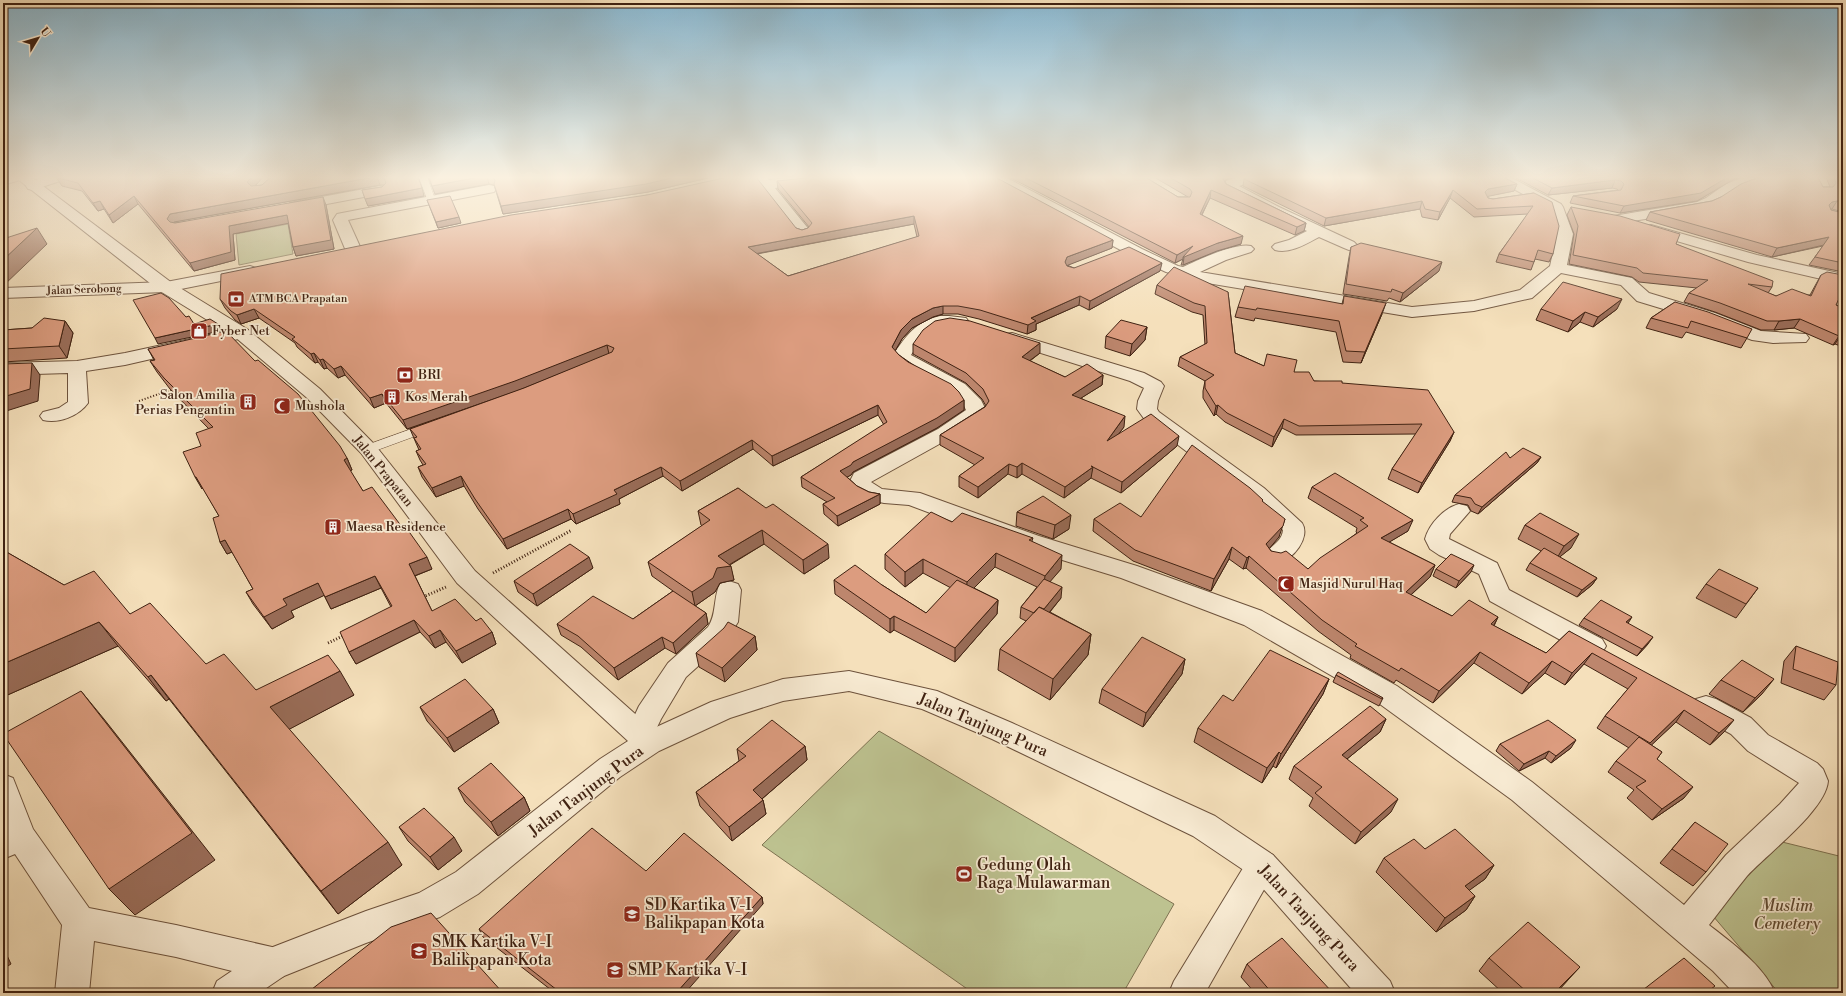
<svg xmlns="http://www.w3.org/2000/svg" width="1846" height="996" font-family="'Libre Bodoni',serif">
<rect width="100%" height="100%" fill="#f5e0bb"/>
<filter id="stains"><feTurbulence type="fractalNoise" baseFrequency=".005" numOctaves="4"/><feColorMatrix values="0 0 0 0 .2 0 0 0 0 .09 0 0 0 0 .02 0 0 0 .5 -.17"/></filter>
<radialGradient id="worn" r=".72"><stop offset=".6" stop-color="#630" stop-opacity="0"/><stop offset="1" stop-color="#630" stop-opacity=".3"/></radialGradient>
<path fill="#bdc290" stroke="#7e7251" d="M288,224L293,254L239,265L236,234Z
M879,731L1174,904L1123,993H973L762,845Z
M1774,840L1843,857V993H1779L1713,916Z"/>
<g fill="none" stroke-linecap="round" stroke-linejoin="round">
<g stroke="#6d523c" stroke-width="1">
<path id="service" d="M419,177H427L435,199L434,201L431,202L427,199Z
M428,423L432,424L434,427L432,430L372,452H364L362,449L364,446Z"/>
</g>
<g stroke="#6d523c" stroke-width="2">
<path id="minor" d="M3,177H22L20,180L3,185Z
M44,177H65L63,180L33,190L28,189L26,186L28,183Z
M752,177H766L769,180L797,177H843L841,180L836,181L775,188L811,232L808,235L803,237L798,235Z
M987,177H1005L1142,249L1178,266L1183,267C1198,260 1236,242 1251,246L1254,249L1251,252L1226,260L1200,272L1412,307L1474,301L1520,290L1550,266L1557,234L1550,209L1512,188L1493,180L1491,177H1510L1561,204L1563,207L1573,234L1567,265L1632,278L1649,293L1715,313L1761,331L1806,334L1809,338L1806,342L1773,343L1752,340L1703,321L1637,301L1621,285L1561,273L1532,298L1474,311L1412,317L1201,282L1166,272L1130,255L989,180Z
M1238,177H1252L1248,183L1239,186L1279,207L1354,242L1357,245L1354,248L1349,250L1344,248L1319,237C1306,244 1290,254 1275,250L1272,247L1275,244L1289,240L1307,231L1225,190L1223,187L1226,181Z
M1745,177H1766L1764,180L1736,190L1716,204L1707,208L1685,213L1619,223L1614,222L1612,219L1614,216L1619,215L1697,202L1706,198L1726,184Z
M489,185L494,186L496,189L494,192L348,220L362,251L360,254L354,256L348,254L346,251L333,220L337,214L342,213Z
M380,186L385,187L387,190L385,193L295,210L290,209L288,206L290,203L295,202Z
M1651,225L1757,255L1843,274V284L1748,262L1646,232L1644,229L1646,226Z
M250,266L256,268L258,271L256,274L166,292L3,298V288L166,282Z
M940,316H949L966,318L969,322L966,326C959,327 954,326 947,326C930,327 920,342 911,355L965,384L981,400L987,412L984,416L952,437L871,482L882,489L920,493L1039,536L1137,566L1262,611L1397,686L1532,782L1684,905L1726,855L1780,804L1799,783L1748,751L1731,734L1696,715L1692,707L1696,699L1706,696L1716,699L1751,718L1768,735L1817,763L1823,769L1828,781C1826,810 1767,854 1747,876C1734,892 1722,908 1709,925C1732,943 1764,966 1775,993H1734L1713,971L1512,800L1377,702L1244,625L1121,578L1023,548L909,505L884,503L870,500L858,494L849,483L854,473L938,429L966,410C955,380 907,380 893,355C907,335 915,322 940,316Z
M241,328L247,329L250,333L247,337L125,365L86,371L88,403C79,416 58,424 43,420L40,416L43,412L59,408L68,402V373L3,375V363L77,361L125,353Z
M1012,333L1144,373L1161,382L1164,386L1158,401L1157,409L1159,412L1264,488L1302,523C1311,537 1293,561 1277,563C1274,563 1271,562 1268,561L1264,555C1270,546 1282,542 1283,530L1248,498L1145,420L1137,409L1138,401L1144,388L1130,381L1006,342L1003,338L1006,334Z
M1459,504L1467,506L1470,511L1450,534L1449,539L1497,563L1509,590L1602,639L1606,646L1602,653L1593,656L1584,653L1490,601L1479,574L1439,555L1430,549L1425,539C1429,524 1444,508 1459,504Z
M729,581L738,584L741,590L738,622L726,641L686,677L661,719L650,742L640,746L630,742L626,734L639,706L668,663L708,627C717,614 713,597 720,584Z
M3,774L13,778L33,829L89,908L176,925L272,947L284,952L289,964L284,976L272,981L176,957L94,941L89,993H55L62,925L15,854L3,859Z
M1262,850L1273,855L1278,865L1205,993H1169L1174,981L1251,855Z"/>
</g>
<g stroke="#6d523c" stroke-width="2">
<path id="tertiary" d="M15,177H31L172,283L247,329L320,389L375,445L475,571L652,729L711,702L783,679L849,671L937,691L1012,723L1215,816L1273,855L1390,981L1395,993H1355L1251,875L1193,836L992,739L922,709L849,691L783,701L730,718L659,751L620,777L478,894L440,917L366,943L284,976L259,993H212L217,981L260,952L366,911L419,893L456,872L600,759L628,741L457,583L361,453L306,397L235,337L160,291Z"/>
</g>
<path stroke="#402212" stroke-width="2" stroke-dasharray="1 2" stroke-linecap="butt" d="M139,401L173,389"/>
<path stroke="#402212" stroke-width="3" stroke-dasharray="1 2" stroke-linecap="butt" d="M493,573L572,530
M423,597L446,587
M328,643L345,635"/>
<use href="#service" fill="#f8ebd3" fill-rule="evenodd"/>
<use href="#minor" fill="#f8ebd3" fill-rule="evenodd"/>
<use href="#tertiary" fill="#f8ebd3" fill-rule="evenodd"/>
</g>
<path fill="#bd866d" stroke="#402212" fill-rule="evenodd" d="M56,177H263L255,186L262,185L271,177H418L424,196L368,206L362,190L382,187L384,185H380L174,222L173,223H175L326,205L334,249L296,256L293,247L288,223L233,234L235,260L194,271L138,204L113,223L104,209L98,211L82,191L62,186Z
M428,177H712L648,192L503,214L494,185L489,184L435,194Z
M1009,177H1145L1178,197H1188L1154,177H1233L1225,180L1226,184L1306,223L1304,231L1295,235L1210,198L1202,215L1241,244L1217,251L1183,265H1181L1183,259L1175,263Z
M1514,177H1743L1734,179L1697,201L1620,213L1570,203L1573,196L1618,190L1617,189L1612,188L1548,195Z
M1826,177H1843V212L1832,209H1830L1831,210L1843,213V272L1809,265L1823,246L1772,257L1646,220L1650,212L1712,201L1721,197L1823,187H1830Z
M1244,179L1517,184L1514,191L1487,196L1488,198L1493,199L1534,193L1553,254L1549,262L1535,259L1531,270L1496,262L1499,254L1528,214L1474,217L1450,198L1438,220L1422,217L1420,209L1324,226L1243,186Z
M777,181L1113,240L1112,248L1067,265L1074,268L1160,271L1089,310L1079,305L1036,324V330L1027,334L979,319L958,314H943L933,317L912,328L902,339L895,351L899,355L964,400V410L937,428L853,472L851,475L847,477L857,486L869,492L880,494V504L838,526L824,514L823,504L827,502L802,487L801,477L884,425L878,415L773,466L753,449L682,491L663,476L619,499L620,504L576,524L571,519L507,549L478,509L464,486L436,497L422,477L418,467L423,465L420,460L416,451L419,450L410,429L490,400L407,429L386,403L374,408L345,375L338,378L327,368L324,369L318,362L315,363L297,347L295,343L259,318L241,324L235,320L225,308L220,299L647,195L796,228L802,230L808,228L809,227L778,189ZM914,224L917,237L788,276L757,254Z
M427,200L461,223L438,228Z
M1571,207L1676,244L1772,287L1768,293L1776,296L1810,295L1816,284L1821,275L1836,305L1843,308V347L1835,344L1833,345L1794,328L1774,330H1761L1715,312L1684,302L1689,293L1697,288L1639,282L1632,277L1569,264L1574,234L1567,215Z
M1351,247L1439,271L1400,302L1389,298L1387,301L1343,294L1349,257Z
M1157,285L1228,292L1235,353L1264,366L1294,372L1314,381L1342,383L1454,432L1450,441L1418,493L1388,479L1392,469L1416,434L1296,435L1282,428L1272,447L1225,422L1216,414L1214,416L1203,398V391L1205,381L1178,366L1180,357L1205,345L1203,315L1192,312L1155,294Z
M1344,296L1382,314L1361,363L1343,362L1336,332L1255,318L1254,321L1235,317L1238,307L1342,304Z
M1675,302L1747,338L1741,348L1686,332L1682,338L1646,328L1651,318Z
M1541,309H1617L1593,327L1580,322L1568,332L1536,320Z
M65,321L73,333L67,358L3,362V330L32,328Z
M1147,327L1145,340L1130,356L1105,348L1106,336Z
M913,344L1040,353L1030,361L1065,377L1103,375L1102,385L1081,398L1124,427L1118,434L1177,446L1121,493L1091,478L1064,498L1022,474L1017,478L1008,474L978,498L959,487V476L975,465L940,445V435L986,406L982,399L966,383L913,354Z
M148,349L347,458L352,470L350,471L363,491L432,569L415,576L432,611L476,621L492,632L496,644L462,663L446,642L435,648L420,632L356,664L349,652L391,607L381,588L331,609L324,595L291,611L294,617L272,629L253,604L246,592L253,589L232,552L227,554L220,542L219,516L203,488L202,489L201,446L209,429L170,389L157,372L150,361L154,360Z
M1541,457L1537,463L1478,514L1471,511L1468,505L1452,502L1455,495L1510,458Z
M1312,487L1408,531L1389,542L1435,565L1430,577L1411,595L1452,616L1498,617L1494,626L1546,653L1569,631L1724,732L1710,745L1676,722L1651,745L1662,752L1657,759L1684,798L1652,820L1627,798L1634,790L1608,772L1616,761L1629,748L1597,728L1605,716L1628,689L1584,664L1565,685L1545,673L1522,694L1474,663L1433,703L1396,680L1394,683L1350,658L1351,655L1318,631L1246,568L1243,569L1229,559L1211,591L1133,561L1093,531L1094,519L1141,517L1263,502L1279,537L1269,548L1271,551L1308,569L1357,533L1356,532L1357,528L1308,498Z
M738,488L829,558L804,574L764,544L730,565L734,580L720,583L715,592L695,606L706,613L708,624L676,654L665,648L618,680L581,647L561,635L557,624L633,619L673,591L652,576L648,562L702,526L701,525L698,511Z
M1017,512L1069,529L1053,539L1016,526Z
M952,522L1033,538L1032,541L1061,569L1050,581L1061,598L1050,612L1091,634L1088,655L1050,700L998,670L1000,649L1026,621L1020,618L1021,607L1037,587L995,567L974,588L998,600L997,614L955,662L894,630L890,633L835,594L834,580L882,585L926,613L951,588L923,573L905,587L885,569V554Z
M1525,525L1571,548L1559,557L1597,578L1592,585L1577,597L1526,570L1530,563L1541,551L1518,539Z
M3,550L64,585L130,614L206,664L256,690L354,695L289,729L402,865L338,914L169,699L166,701L118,646L3,697Z
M593,568L537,606L518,592L514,581Z
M1436,569L1471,572L1456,588L1433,576Z
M1706,584L1758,588L1736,618L1696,598Z
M1584,618L1628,623L1648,644L1637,656L1579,625Z
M755,636L757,650L725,682L699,667L696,653Z
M1796,646L1836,685L1824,700L1781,683L1784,661Z
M1185,659L1182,674L1143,727L1099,703L1102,689Z
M1336,675L1383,698L1379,706L1333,682Z
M1329,679L1323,694L1276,768L1273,766L1262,783L1194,742L1198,728L1233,701Z
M1721,680L1762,694L1743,712L1709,694Z
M420,707L493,709L499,723L454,752L427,721Z
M1386,719L1380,732L1347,759L1391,812L1355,844L1309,806L1313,798L1289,779L1294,766Z
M1500,744L1571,748L1551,763L1545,758L1519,771L1496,751Z
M805,746L807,760L762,799L763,800L766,814L732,841L700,806L696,792L739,761L737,749Z
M458,788L524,797L530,811L498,836L465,802Z
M1695,822L1706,872L1693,886L1660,863Z
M399,827L462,851L438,870L408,841Z
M1425,849L1494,865L1485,879L1469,890L1475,896L1466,910L1436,932L1376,872L1384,858Z
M646,871L762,897L763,904L555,993L483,937L479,929Z
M1489,958L1568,980L1556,993H1503L1479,971Z
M1247,964L1333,993H1255L1241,977Z"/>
<path fill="#9a6d59" stroke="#402212" d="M252,177H263L251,190L247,182Z
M374,177H377L380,185L174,222L171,227L167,219L170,214Z
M479,177H487L489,184L435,194L432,186Z
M676,177H712L648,192L503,214L501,206Z
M769,177H780L770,178Z
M1224,177H1233L1225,180L1222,186Z
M1728,177H1743L1734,179L1697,201L1620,213L1624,206Z
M1615,180L1612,188L1548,195L1552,188Z
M1517,184L1514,191L1485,197V192L1488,189Z
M422,188L424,196L368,206L365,199Z
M1211,190L1210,198L1198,222L1200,214Z
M1453,190L1450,198L1438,220L1440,212Z
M134,196L138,204L113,223L109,215Z
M323,197L326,205L334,249L296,256L293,247Z
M100,201L104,209L98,211L93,203Z
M1422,201L1420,209L1324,226L1326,218Z
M1837,201L1832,209L1827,210L1829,205L1832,202Z
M287,215L290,223L233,234L235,260L194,271L190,263L229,226Z
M914,216V224L749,255L748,247Z
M459,217L461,223L438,228L436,222Z
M1306,223L1304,231L1295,235L1297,227Z
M37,228L47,244L3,286V260Z
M1243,236L1241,244L1217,251L1183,265L1184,257H1183V259L1175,263L1177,255L1193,246L1218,243Z
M1829,237L1824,245L1772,257L1777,248Z
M1113,240L1112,248L1066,266L1065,262L1067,257Z
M1442,262L1439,271L1400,302L1403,293Z
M1162,263L1160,271L1089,310L1090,301Z
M1080,296L1079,305L1036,324V330L1027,334L1028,325L1031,318Z
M1622,299L1617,309L1593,327L1598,317Z
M1386,303L1382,314L1361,363L1365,352Z
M943,306V314L933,317L912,328L902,339L892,356V347L901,330L912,319L933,308Z
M254,309L259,318L241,324L237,315Z
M1585,312L1580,322L1568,332L1573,321Z
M1800,319L1794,328L1774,330L1779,321Z
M65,321L73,333L67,358L59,346Z
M218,324L221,331L158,344L155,338Z
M1147,327L1145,340L1130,356L1132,344Z
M1841,335L1835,344L1833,345L1839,336Z
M1040,343V353L1021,367L1022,357Z
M607,345L609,354L517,391L407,429L403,420Z
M314,353L318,362L315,363L311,354Z
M323,359L327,368L324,369L320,360Z
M32,363L40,375L38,401L3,412V397Z
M341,366L345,375L338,378L334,369Z
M1103,375L1102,385L1070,405L1072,395Z
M382,394L386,403L374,408L370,398Z
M964,400V410L937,428L853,472L851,475L840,481V471L853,462Z
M878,405V415L773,466L772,456Z
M1218,405L1216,414L1214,416L1216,406Z
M1125,416L1124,427L1105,452L1107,441Z
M1284,419L1282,428L1272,447L1274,437Z
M1454,432L1450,441L1418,493L1422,483Z
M1179,436L1177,446L1121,493L1122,482Z
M752,440L753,449L682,491L680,481Z
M1541,457L1537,463L1478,514L1482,507Z
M347,458L352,470L349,471L344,460Z
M1022,463V474L1017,478V467Z
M1009,464L1008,474L978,498V487Z
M661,467L663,476L619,499L620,504L576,524L573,514L614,490Z
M1093,467L1091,478L1064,498L1065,487Z
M461,476L464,486L436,497L432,488Z
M195,477H196L203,488L202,489Z
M880,494V504L838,526L837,516Z
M568,509L571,519L507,549L503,539Z
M1071,515L1069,529L1053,539L1055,525Z
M1285,519L1279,537L1263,556L1266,544Z
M1413,520L1408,531L1376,550L1381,538Z
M762,530L764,544L727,566H731L734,580L720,583L715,592L695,606L692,592L718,556Z
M1579,534L1571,548L1556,560L1564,546Z
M225,540L232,552L227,554L220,542Z
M828,544L829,558L804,574L803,560Z
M1232,547L1229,559L1211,591L1214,579Z
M996,553L995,567L966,596L967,582Z
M1062,555L1061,569L1043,590L1045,576Z
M1249,556L1246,568L1243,569L1247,558Z
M427,557L432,569L414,576L409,564Z
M589,557L593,568L537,606L533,594Z
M923,559V573L905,587V572Z
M1435,565L1430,577L1401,604L1406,592Z
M1474,565L1471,572L1456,588L1459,581Z
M375,576L381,588L331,609L325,597Z
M1597,578L1592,585L1577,597L1582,590Z
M318,583L325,595L291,611L294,617L272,629L264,617L283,599Z
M1062,587L1061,598L1038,626L1039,615Z
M998,600L997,614L955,662V648Z
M706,613L708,624L676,654L673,643Z
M894,616V630L890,633V619Z
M1498,617L1492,629L1491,624Z
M1632,617L1627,625L1626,622Z
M414,620L420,632L356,664L349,652Z
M99,622L118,646L3,697V664Z
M440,630L446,642L435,648L429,636Z
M492,632L496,644L462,663L456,651Z
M1091,634L1088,655L1050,700L1053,679Z
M755,636L757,650L725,682L722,668Z
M662,637L665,648L618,680L614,668Z
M1653,637L1648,644L1637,656L1642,649Z
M1480,652L1474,663L1433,703L1439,691Z
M1592,653L1584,664L1565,685L1572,673Z
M1185,659L1182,674L1143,727L1146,713Z
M1552,661L1545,673L1522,694L1529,683Z
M340,671L354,695L286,731L270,707Z
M151,675L169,699L166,701L148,677Z
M1329,679L1323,694L1276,768L1281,754Z
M1774,679L1762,694L1743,712L1755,698Z
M81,691L104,719L215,860L135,915L109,889Z
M493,709L499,723L454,752L447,738Z
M1684,710L1676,722L1641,755L1650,743Z
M1386,719L1380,732L1336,768L1342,755Z
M1734,720L1724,732L1710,745L1719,733Z
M1576,740L1571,748L1551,763L1556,756Z
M805,746L807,760L756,804L753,790Z
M1549,751L1545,758L1519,771L1524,764Z
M1279,752L1273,766L1262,783L1267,768Z
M1693,787L1684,798L1652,820L1662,809Z
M524,797L530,811L498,836L491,822Z
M1398,799L1391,812L1355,844L1361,832Z
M763,800L766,814L732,841L729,827Z
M454,837L462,851L438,870L430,857Z
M388,842L402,865L338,914L321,891Z
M1494,865L1485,879L1456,900L1465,886Z
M1475,896L1466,910L1436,932L1445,918Z
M762,897L763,904L685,993H676Z
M3,947L11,964L3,969Z
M1580,967L1556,993H1554Z"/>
<path fill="#dc9c7f" stroke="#402212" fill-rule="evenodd" d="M57,177H252L247,182L251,186L262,185L271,177H374L170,214L167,219L170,222L175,223L323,197L331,240L293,247L287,215L229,226L231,252L190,263L134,196L109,215L100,201L93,203L78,183L58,178Z
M379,177H418L422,188L365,199L362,190L382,187L386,183L384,178Z
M429,177H479L432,186Z
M492,177H676L646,184L501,206L494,184L495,180Z
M728,177H756L796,228L802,230L808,228L812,223L777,181L814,177H995L1113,240L1067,257L1065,262L1067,266L1074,268L1129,247L1162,263L1090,301L1080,296L1031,318L1036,321L1028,325L980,310L958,306H943L933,308L912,319L901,330L892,347L899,355L908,362L951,384L959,392L964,400L937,418L853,462L851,465L840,471L857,486L869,492L880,494L837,516L823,504L835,498L801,477L887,422L878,405L772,456L752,440L680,481L661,467L614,490L617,494L573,514L568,509L503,539L475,499L461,476L432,488L418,467L426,464L416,451L421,449L414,438L417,437L410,429L524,388L612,352L614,348L607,345L515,381L403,420L382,394L370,398L341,366L334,369L323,359L320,360L314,353L311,354L292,339L295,337L254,309L237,315L231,311L220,299L221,274L511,215L647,195ZM914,216L919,236L788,276L748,247Z
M1024,177H1145L1178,197H1190L1192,192L1190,189L1169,177H1224L1223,179L1226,184L1306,223L1297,227L1211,190L1200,214L1243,236L1218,243L1184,257H1183L1193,246L1177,255Z
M1248,177H1503L1517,184L1488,189L1485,192L1488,198L1493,199L1534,193L1552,202L1559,226L1553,254L1538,250L1534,262L1499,254L1533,206L1477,209L1453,190L1440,212L1425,209L1422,201L1326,218L1244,179Z
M1531,177H1728L1701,193L1624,206L1573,196L1621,190L1624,184L1621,181L1615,180L1552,188Z
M1759,177H1818L1823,187H1833L1836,183L1834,177H1843V202L1837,201L1832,202L1829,205L1831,210L1843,213V263L1815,257L1829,237L1777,248L1650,212L1712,201L1721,197L1741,184Z
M450,196L459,217L436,222L427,200Z
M1571,207L1620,216L1680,234L1676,244L1773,281L1772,287L1748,284L1776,296L1792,289L1811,296L1821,275L1827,272L1843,275V290L1836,305L1843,308V336L1841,335L1839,336L1800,319L1779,321H1767L1720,303L1689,293L1708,280L1643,273L1637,268L1573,255L1578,226Z
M37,228L3,260V239Z
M1361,243L1442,262L1403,293L1392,289L1391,292L1346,284L1351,247Z
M1174,267L1228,292L1235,353L1264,366L1267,354L1297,360L1294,372H1309L1314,381H1342V383L1428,390L1454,432L1422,483L1392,469L1422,424L1299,426L1284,419L1274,437L1227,413L1218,405L1216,406L1205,388V381L1214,375L1180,357L1207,343L1205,306L1194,303L1157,285Z
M1563,282L1622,299L1598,317L1585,312L1573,321L1541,309Z
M1245,286L1343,304L1344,296L1386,303L1365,352L1346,351L1339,321L1257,308L1256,310L1238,307Z
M161,293L169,298L186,317L189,316L194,324L210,319L218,324L155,338L133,300Z
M1675,302L1708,312L1752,329L1747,338L1691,321L1688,328L1651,318Z
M44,318L65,321L59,346L3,349V330L32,328Z
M950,318L970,321L1040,343L1022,357L1065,377L1087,364L1103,375L1072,395L1125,416L1107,441L1151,414L1179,436L1122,482L1091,466L1093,467L1065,487L1022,463L1017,467L1009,464L978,487L959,476L984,458L940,435L985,407L989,401L983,389L966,373L913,344L923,330L935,321Z
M1121,320L1147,327L1132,344L1106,336Z
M226,331L255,361L258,360L298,394L340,446L347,458L344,460L363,491L372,487L402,527L405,526L427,557L409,564L432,611L455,599L476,621L481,618L492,632L456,651L440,630L429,636L414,620L349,652L340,632L392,606L375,576L325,597L318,583L283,599L287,605L264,617L246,592L253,589L225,540L220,542L213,518L219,516L196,477H195L183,452L201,446L196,433L213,427L164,378L150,361L155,360L148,349Z
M32,363L30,389L3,397V364Z
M1192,445L1250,488L1263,500L1262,501L1285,519L1283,526L1266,544L1271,551L1281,553L1286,551L1308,569L1320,558L1368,526L1360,520L1364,518L1312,487L1335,473L1413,520L1381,538L1435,565L1406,592L1452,616L1469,600L1498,617L1491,624L1546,653L1569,631L1734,720L1719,733L1684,710L1650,743L1605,716L1637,678L1592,653L1572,673L1552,661L1529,683L1480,652L1439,691L1401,668L1399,671L1355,646L1357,644L1322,620L1249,556L1247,558L1232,547L1214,579L1135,550L1094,519L1120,503L1141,517Z
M1523,448L1541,457L1482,507L1475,504L1471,498L1455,495L1506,452L1510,458Z
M738,488L766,508L773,504L828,544L803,560L762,530L718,556L731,566L717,568L713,578L692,592L648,562L710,520L698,511Z
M1043,496L1071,515L1055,525L1017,512Z
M931,512L952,522L962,513L1033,538L1029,540L1062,555L1045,576L996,553L967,582L923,559L905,572L885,554Z
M1540,513L1579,534L1564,546L1525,525Z
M570,544L589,557L533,594L514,581Z
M1544,548L1597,578L1582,590L1530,563Z
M3,550L64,585L94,571L130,614L150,603L206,664L224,654L256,690L328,655L340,671L270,707L388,842L321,891L151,675L148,677L99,622L3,664Z
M1451,554L1474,565L1459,581L1436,569Z
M855,565L882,585L926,613L957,580L998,600L955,648L894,616L890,619L834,580Z
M1719,569L1758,588L1746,604L1706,584Z
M1044,579L1062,587L1044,609L1039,607L1034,613L1021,607Z
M673,591L706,613L673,643L662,637L614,668L578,636L557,624L593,596L633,619Z
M1601,600L1632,617L1626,622L1653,637L1642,649L1584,618Z
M1039,607L1091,634L1053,679L1000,649Z
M728,622L755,636L722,668L696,653L724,628Z
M1142,637L1185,659L1146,713L1102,689Z
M1796,646L1838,662L1836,685L1793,669Z
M1270,650L1329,679L1281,754L1279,752L1267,768L1198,728L1223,695L1233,701Z
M1742,660L1774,679L1755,698L1721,680Z
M1338,672L1383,698L1382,699L1336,675Z
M465,679L493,709L447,738L420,707Z
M81,691L192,833L109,889L3,734Z
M1370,706L1386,719L1342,755L1398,799L1361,832L1315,793L1322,787L1294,766Z
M772,720L805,746L753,790L763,800L729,827L696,792L746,756L737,749Z
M1548,720L1576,740L1556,756L1549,751L1524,764L1500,744Z
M1639,737L1662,752L1657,759L1693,787L1662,809L1636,787L1646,781L1616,761Z
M491,763L524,797L491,822L458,788Z
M424,808L454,837L430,857L399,827Z
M1695,822L1728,844L1706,872L1672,849Z
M592,828L646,871L684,833L762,897L676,993H554L557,990L479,929Z
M1455,829L1494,865L1465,886L1475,896L1445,918L1384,858L1414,839L1425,849Z
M431,913L503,993H307L391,927Z
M1528,922L1580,967L1554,993H1528L1489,958Z
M1282,938L1333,993H1272L1247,964Z
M1684,958L1715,986L1706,993H1639Z"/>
<linearGradient id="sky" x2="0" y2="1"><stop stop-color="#89b8d1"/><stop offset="0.56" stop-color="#faf1e0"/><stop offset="1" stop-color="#faf1e0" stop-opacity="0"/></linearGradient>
<rect width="1846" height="317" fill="url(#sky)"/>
<defs>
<g id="bank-square" transform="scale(0.9)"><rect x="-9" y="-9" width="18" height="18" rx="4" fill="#8f2418" stroke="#f8ebd3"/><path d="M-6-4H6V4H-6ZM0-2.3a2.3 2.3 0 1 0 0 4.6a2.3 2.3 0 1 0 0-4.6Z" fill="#fff"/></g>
<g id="shop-square" transform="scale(0.9)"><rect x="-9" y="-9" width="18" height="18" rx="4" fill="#8f2418" stroke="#f8ebd3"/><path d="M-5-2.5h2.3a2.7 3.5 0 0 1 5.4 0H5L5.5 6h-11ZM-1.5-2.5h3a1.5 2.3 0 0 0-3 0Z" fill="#fff"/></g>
<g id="building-square" transform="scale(0.9)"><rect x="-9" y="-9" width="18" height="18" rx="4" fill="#8f2418" stroke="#f8ebd3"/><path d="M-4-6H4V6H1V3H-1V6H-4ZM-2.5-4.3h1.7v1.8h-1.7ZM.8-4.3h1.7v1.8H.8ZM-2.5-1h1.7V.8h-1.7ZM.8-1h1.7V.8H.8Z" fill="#fff"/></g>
<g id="mosque-square" transform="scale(0.9)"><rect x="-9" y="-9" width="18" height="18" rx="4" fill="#8f2418" stroke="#f8ebd3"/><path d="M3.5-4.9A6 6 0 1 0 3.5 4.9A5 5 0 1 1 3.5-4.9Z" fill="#fff"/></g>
<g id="stadium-square" transform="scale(0.9)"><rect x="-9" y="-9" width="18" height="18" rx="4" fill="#8f2418" stroke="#f8ebd3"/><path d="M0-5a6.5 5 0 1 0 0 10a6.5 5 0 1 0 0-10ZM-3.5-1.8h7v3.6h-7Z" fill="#fff"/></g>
<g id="school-square" transform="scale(0.9)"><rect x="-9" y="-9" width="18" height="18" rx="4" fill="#8f2418" stroke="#f8ebd3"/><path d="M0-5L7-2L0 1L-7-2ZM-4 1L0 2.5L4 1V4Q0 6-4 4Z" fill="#fff"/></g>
</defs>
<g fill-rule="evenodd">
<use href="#bank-square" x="236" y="299"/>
<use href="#shop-square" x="199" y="331"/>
<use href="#bank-square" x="405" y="375"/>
<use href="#building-square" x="392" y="397"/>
<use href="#building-square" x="248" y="402"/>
<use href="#mosque-square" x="282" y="406"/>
<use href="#building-square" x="333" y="527"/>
<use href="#mosque-square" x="1286" y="584"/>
<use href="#stadium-square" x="964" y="874"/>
<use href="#school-square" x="632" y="914"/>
<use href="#school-square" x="419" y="951"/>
<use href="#school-square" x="615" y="970"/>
</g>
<g text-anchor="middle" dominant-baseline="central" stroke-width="3.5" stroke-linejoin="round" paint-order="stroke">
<g font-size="11" fill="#402212" stroke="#f8ebd3">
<text transform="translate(84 290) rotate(-2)">Jalan Serobong</text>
</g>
<g font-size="11" fill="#402212" stroke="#f8ebd3" text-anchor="start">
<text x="249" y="299">ATM BCA Prapatan</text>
</g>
<g font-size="13" fill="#402212" stroke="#f8ebd3" text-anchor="start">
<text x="212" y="331">Fyber Net</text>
<text x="418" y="375">BRI</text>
<text x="235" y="395" text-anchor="end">Salon Amilia<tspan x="235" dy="15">Perias Pengantin</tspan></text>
<text x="405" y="397">Kos Merah</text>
<text x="295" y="406">Mushola</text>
<text x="346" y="527">Maesa Residence</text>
<text x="1299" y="584">Masjid Nurul Haq</text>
</g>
<g font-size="13" fill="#402212" stroke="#f8ebd3">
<text transform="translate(383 471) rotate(51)">Jalan Prapatan</text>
</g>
<g font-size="16" fill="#402212" stroke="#f8ebd3">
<text transform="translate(983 725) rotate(23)">Jalan Tanjung Pura</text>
<text transform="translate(586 791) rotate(-37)">Jalan Tanjung Pura</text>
<text transform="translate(1309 918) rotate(47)">Jalan Tanjung Pura</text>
</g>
<g font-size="16" fill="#402212" stroke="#f8ebd3" text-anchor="start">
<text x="977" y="865">Gedung Olah<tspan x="977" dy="18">Raga Mulawarman</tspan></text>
<text x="645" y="905">SD Kartika V-I<tspan x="645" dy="18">Balikpapan Kota</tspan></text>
<text x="432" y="942">SMK Kartika V-I<tspan x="432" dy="18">Balikpapan Kota</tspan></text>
<text x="628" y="970">SMP Kartika V-I</text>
</g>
<g font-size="16" font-style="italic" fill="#5f4a32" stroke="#f8ebd3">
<text x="1787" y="906">Muslim<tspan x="1787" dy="18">Cemetery</tspan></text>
</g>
</g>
<rect width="1846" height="996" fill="none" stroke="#f5e0bb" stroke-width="16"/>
<rect x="4" y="4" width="1838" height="988" fill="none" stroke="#402212" stroke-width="2"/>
<rect x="8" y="8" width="1830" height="980" fill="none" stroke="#402212"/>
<g transform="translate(38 38) rotate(52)" stroke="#f8ebd3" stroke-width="3" paint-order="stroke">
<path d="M0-3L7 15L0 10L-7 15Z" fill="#402212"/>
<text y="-6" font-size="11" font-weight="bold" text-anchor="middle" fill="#402212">U</text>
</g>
<rect width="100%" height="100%" filter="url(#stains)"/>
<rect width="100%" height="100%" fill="url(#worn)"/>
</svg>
